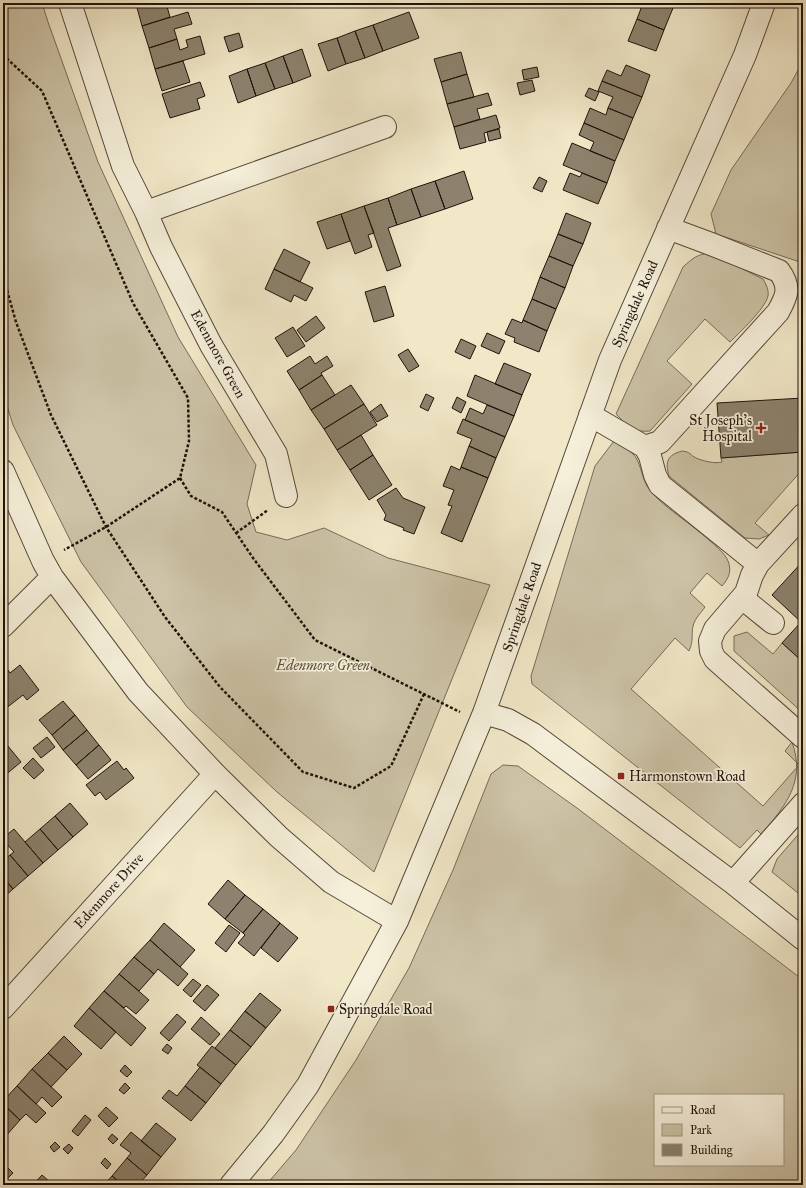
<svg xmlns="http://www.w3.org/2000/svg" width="806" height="1188" font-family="'IM FELL Great Primer',serif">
<rect width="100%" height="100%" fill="#f1e8c8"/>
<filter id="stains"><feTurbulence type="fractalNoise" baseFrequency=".005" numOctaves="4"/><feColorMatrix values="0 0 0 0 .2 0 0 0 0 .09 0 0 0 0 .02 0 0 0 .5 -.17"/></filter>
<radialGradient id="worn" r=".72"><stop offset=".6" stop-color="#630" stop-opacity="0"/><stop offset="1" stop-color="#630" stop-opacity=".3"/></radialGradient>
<path fill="#cdc4a8" stroke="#766c59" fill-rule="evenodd" d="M3,3H42L48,22L98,162L178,337L256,465L247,504L256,532L287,540L324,528L388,558L490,585L374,872L277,792L187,707L81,562L13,425L3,393Z
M803,61V263L716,234L711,214L731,170L791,83Z
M710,253L763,279C766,284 769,290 768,296C765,309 740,332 730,342L705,319L667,361L692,384L650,431C633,433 627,425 616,414L683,267C692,259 697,254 710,253Z
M614,441C620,445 627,448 632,453C641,461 641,476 647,486C651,493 660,501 666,506C679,517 724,548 728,561C732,571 729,578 722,586L707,573L690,593L705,607C701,613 695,618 693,626C691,635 694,640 689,651L675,638L631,689L763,806L799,765L785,751L792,742C806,781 786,806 761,834L757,830L740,848L532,684L531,676L595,466Z
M682,451C691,452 690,455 696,458C703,461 715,464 722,462L721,458L803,452V471L802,470L755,523L769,535L759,539L745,538L669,476C665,462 667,455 682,451Z
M747,632L773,654L782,643L803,662V713L734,651V636Z
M503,765L518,766L577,808L803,980V1185H266L296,1150L356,1060L409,968L453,870L491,774ZM655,1095H783V1165H655Z
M803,829V897L772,872L777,859Z"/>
<path fill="#8c826d" stroke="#1f130a" d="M139,3H166L170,17L142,26L136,4Z
M431,3H442L439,8Z
M643,3H660L673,8L664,30L637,19Z
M660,3H675L673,8Z
M188,12L192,24L174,29L177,39L149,48L142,26Z
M409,12L419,38L383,51L373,25Z
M637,19L664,30L656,51L628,41Z
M373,25L383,51L365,58L355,31Z
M355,31L365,58L346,64L337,38Z
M239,33L243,47L229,52L224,37Z
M200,36L205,54L155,69L149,48L177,39L180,50L188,47L186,40Z
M337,38L346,64L328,71L318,44Z
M302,49L311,76L293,83L283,56Z
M461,52L467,74L441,82L434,59Z
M283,56L293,83L275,89L265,63Z
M183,61L190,82L162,91L155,69Z
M265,63L275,89L256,96L247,69Z
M626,65L650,75L642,97L602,81L607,70L621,76Z
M537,67L539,77L524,80L522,70Z
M247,69L256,96L238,103L229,76Z
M467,74L474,97L447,104L441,82Z
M532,80L535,91L520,95L517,83Z
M602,81L642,97L633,118L608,108L613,97L598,91Z
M200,82L205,96L197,99L200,109L170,118L162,94Z
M589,88L599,92L595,101L585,96Z
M488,93L492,105L477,109L480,119L454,127L447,104Z
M590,108L606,115L608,108L633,118L624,140L584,123Z
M496,115L500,128L484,133L486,142L460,149L454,127Z
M584,123L624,140L615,161L590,151L594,142L579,135Z
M499,129L501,138L489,141L487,132Z
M572,143L615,161L607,183L563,165Z
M464,171L473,199L445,209L435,181Z
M570,173L580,177L582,173L607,183L598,204L563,190Z
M539,177L547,181L542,192L533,188Z
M435,181L445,209L421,217L411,189Z
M801,183H803V215Z
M411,189L421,217L397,225L388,198Z
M388,198L397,225L388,228L401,266L387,271L364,206Z
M364,206L374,233L368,235L372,247L355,254L341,214Z
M566,213L591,223L583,244L558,234Z
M341,214L350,241L327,249L317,222Z
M558,234L583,244L573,266L549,256Z
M284,249L310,262L300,282L274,269Z
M549,256L573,266L565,288L540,277Z
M274,269L313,288L306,301L294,295L291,302L265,289Z
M540,277L565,288L556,309L532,299Z
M385,286L394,316L374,322L365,292Z
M532,299L556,309L547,331L523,320Z
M316,316L325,328L306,342L297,330Z
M512,319L522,323L523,320L547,331L539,352L514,342L515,338L505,334Z
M293,327L305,346L287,357L275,338Z
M487,333L505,341L499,354L481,346Z
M461,339L476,346L470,359L455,352Z
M408,349L419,366L409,372L398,355Z
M310,356L315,364L327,356L333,366L321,373L322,375L299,390L287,371Z
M504,363L531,374L522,395L495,384Z
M322,375L335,395L311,410L299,390Z
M475,375L522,395L514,416L467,396Z
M351,385L364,404L324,429L311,410Z
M426,394L434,398L428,411L420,407Z
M457,397L466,402L461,413L452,408Z
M803,398V452L721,458L717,403Z
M364,404L377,425L337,450L324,429Z
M381,404L388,416L377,422L370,412Z
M487,405L514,416L505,437L465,420L470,408L483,414Z
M463,419L505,437L496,458L469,446L472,439L457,433Z
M361,435L373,455L350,470L337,450Z
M469,446L496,458L488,478L461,467Z
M373,455L392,485L369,500L350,470Z
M451,466L460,470L461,467L488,478L462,542L441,533L452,506L448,505L454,490L443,486Z
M396,488L403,498L425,507L414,534L403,530L404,528L384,520L386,515L377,500Z
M803,561V662L782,643L801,622L772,595Z
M20,665L39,690L27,700L23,695L5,709L3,706V674L8,670L10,673Z
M63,701L75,715L52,735L39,720Z
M75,715L87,730L63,750L52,735Z
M87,730L99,745L76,765L63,750Z
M47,737L55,747L41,758L33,748Z
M3,740L21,762L4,776L3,775Z
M99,745L111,760L88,779L76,765Z
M33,758L44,770L34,779L23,768Z
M117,761L124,770L126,768L134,778L106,800L100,792L95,796L86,785Z
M70,803L88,824L73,837L55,816Z
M3,804L7,809L3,813Z
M55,816L73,837L58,850L40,829Z
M14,829L43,863L28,876L10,855L14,852L3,840V838Z
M40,829L58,850L43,863L25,842Z
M10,855L28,876L13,889L3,877V861Z
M3,877L13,889L3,898Z
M228,880L245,895L225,919L208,904Z
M245,895L263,909L243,933L225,919Z
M263,909L280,923L254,956L238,943L245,935L243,933Z
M164,923L195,950L180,967L150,940Z
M280,923L298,938L278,962L261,948Z
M229,925L240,933L226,952L215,943Z
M150,940L188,974L178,986L158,969L154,974L134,957Z
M134,957L154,974L139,991L119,974Z
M119,974L149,1000L136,1014L126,1006L124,1008L104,991Z
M193,979L201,985L191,997L183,990Z
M207,985L219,995L205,1011L193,1001Z
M104,991L146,1028L131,1046L89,1008Z
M260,993L281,1010L266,1028L245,1011Z
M89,1008L116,1032L101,1049L74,1026Z
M245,1011L266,1028L251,1047L230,1030Z
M177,1014L186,1022L169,1041L160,1033Z
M201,1017L220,1034L210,1045L191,1029Z
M230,1030L251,1047L236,1065L215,1048Z
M64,1036L82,1054L67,1070L48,1053Z
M167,1044L172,1048L168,1054L162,1050Z
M212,1046L236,1065L221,1084L197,1065Z
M48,1053L67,1070L51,1087L32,1069Z
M125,1065L132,1072L127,1077L120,1071Z
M200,1067L221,1084L206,1103L185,1086Z
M32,1069L62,1097L52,1107L42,1097L36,1104L17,1086Z
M125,1083L130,1088L124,1094L119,1090Z
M17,1086L46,1113L36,1123L26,1114L20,1120L3,1104V1101Z
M185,1086L206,1103L191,1121L162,1098L169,1090L177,1096Z
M3,1104L20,1120L5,1137L3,1136Z
M106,1107L118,1118L109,1127L98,1116Z
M85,1115L91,1120L78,1136L72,1131Z
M156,1123L176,1139L161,1157L141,1141Z
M131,1132L161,1157L147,1175L127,1158L131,1153L120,1145Z
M112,1134L118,1139L113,1144L108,1139Z
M55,1142L60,1147L54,1152L50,1147Z
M69,1144L73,1148L68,1154L63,1149Z
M105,1158L111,1164L107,1169L101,1163Z
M127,1158L147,1175L138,1185H123L112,1176Z
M7,1167L13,1173L7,1179L3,1175V1171Z
M42,1175L51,1183L49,1185H33Z
M112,1176L123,1185H104Z"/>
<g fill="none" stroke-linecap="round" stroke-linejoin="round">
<g stroke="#54483a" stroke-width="24">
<path id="minor" d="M70,3L123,166L146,212L161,247L211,345L276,454L286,496
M146,212L385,127
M590,415L645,447L650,456L655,475L660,485L758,564
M645,447L660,442L778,312C787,296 791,287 779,271L711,244L668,228
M3,471L43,561L52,577L138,692L215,774L279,837L331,882L397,921
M803,515L758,564L752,575L746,593L715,629L710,641L711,651L715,659L803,737
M742,598L773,623
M3,626L52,577
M484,713L508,720L533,734L733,883L803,939
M733,883L803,804
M3,1008L215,774
M231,1185L273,1134L308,1085L397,921L484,713L610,360L745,55L764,3"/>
</g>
<path stroke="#1f130a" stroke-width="2.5" stroke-dasharray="3 2" stroke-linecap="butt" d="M3,55L42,91L133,303L188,398L189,441L180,478L106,527L64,550
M3,276L16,322L51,415L106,527L165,617L220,687L303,772L354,788L391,766L424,694
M180,478L191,496L222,512L253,558L315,640L460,712
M236,533L268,510"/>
<use href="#minor" stroke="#f6f0db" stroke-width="22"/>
</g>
<g fill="#8f2418" stroke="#f6f0db" stroke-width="1.5">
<path d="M759 422h4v4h4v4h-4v4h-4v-4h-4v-4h4z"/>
<rect x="617" y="772" width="8" height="8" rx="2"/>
<rect x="327" y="1005" width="8" height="8" rx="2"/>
</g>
<g text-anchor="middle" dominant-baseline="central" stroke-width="3.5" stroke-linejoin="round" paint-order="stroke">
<g font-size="14" fill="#1f130a" stroke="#f6f0db">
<text transform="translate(635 304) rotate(-66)">Springdale Road</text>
<text transform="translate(218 354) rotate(61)">Edenmore Green</text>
<text transform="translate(522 607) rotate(-71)">Springdale Road</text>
<text transform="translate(109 891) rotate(-48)">Edenmore Drive</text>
</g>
<g font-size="14" fill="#1f130a" stroke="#f6f0db" text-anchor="start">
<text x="752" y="420" text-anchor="end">St Joseph's<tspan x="752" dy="16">Hospital</tspan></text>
<text x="629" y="776">Harmonstown Road</text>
<text x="339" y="1009">Springdale Road</text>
</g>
<g font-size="14" font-style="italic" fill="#5c5141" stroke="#f6f0db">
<text x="323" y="665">Edenmore Green</text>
</g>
</g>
<rect width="806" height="1188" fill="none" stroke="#f1e8c8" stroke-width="16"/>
<rect x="4" y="4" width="798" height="1180" fill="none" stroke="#1f130a" stroke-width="2"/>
<rect x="8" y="8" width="790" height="1172" fill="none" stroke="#1f130a"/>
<rect x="654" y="1094" width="130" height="72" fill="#f6f0db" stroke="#a09887"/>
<rect x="662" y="1107" width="20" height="6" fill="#f6f0db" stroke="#a09887"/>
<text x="690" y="1114" font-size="12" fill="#1f130a">Road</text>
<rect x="662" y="1124" width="20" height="12" fill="#cdc4a8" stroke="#a09887"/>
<text x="690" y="1134" font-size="12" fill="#1f130a">Park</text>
<rect x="662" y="1144" width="20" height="12" fill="#8c826d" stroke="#a09887"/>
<text x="690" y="1154" font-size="12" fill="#1f130a">Building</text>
<rect width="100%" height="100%" filter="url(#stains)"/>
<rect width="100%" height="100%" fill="url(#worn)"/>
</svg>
